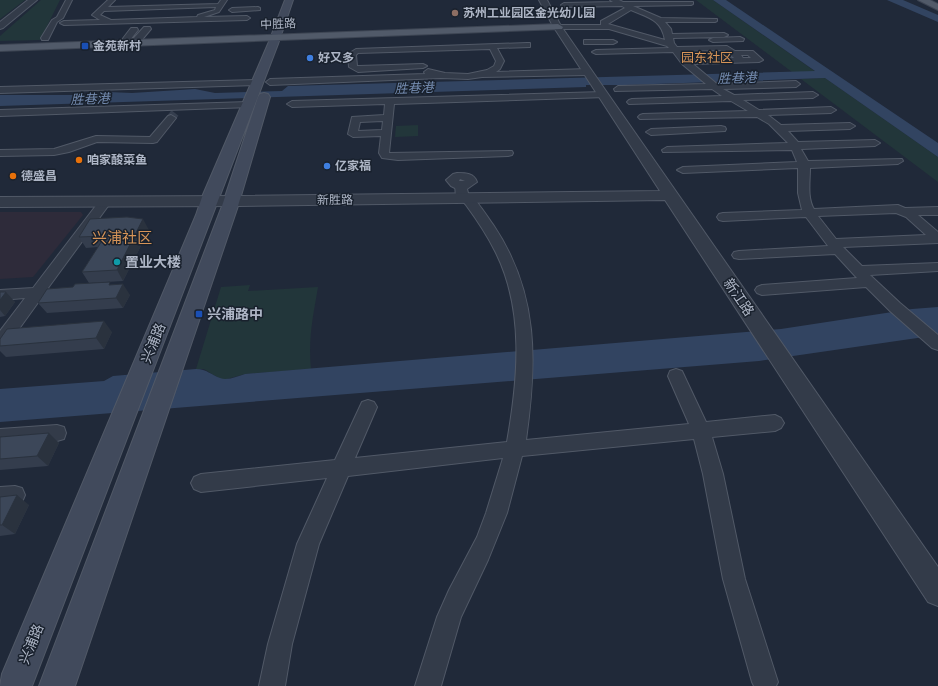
<svg xmlns="http://www.w3.org/2000/svg" width="938" height="686" font-family="Roboto,'Noto Sans SC',sans-serif">
<rect width="100%" height="100%" fill="#202939"/>
<path fill="#2e2b3a" d="M0,212H81L83,215L33,277L0,279Z"/>
<path fill="#22363a" d="M0,0H25L0,19Z
M41,0H60L40,40L0,41V36Z
M696,0H713L816,72H792Z
M825,78L938,157V182L801,79Z
M418,125V136L395,137L396,126Z
M250,285L248,291L318,287C313,317 308,338 311,369L245,374L227,379H220L204,369H196L221,287Z"/>
<path fill="#324461" d="M713,0H726L938,143V157L825,78L625,85H586V87L0,106V95H79L108,92L132,93L195,89L215,93L282,91L288,86L815,71Z
M887,0H903L938,15V22Z
M938,307V335L759,361L0,422V389L104,381L113,376L196,369C207,369 211,375 220,378C228,381 238,376 245,374L781,329L912,309Z"/>
<g fill="none" stroke-linecap="round" stroke-linejoin="round">
<path stroke="#353e4e" stroke-width="9" stroke-dasharray="9 4.5" stroke-linecap="butt" d="M171,118L175,113"/>
<g stroke="#515967" stroke-width="2">
<path id="minor" d="M66,0H72L63,18L57,22L48,40H42L41,38L52,20L57,17Z
M108,0H115L108,7L218,4L221,0H227L219,12L204,17L247,16L250,18L247,20L64,25L60,23L64,21L100,20L92,15ZM216,7L215,10L198,15L197,17L111,20L100,15L104,11Z
M610,0H619L623,2H693V4L691,5L633,6L661,18L717,19V21L715,22H665L671,29L672,34L724,33L728,35L724,37L673,38L674,43L677,47L727,46L735,51H753L763,60L759,62L693,64L717,84L796,81L800,84L796,87L723,89L734,95L813,92L818,95L813,98L743,100L759,110L831,107L836,110L831,113L768,115L781,125L850,123L855,126L850,129L788,131L798,142L875,140L880,143L875,146L801,149L808,161L902,159L903,161L898,164L810,168C810,181 807,198 814,209L898,205L905,208L938,207V215H918L938,232V243L843,247L862,266L938,263V271L870,275L900,303L938,335V350L932,348L890,311L866,287L762,295L757,293L755,290L757,287L762,285L857,278L835,254L739,259L734,258L732,255L734,252L739,251L828,246L806,217L723,221L719,220L717,217L719,214L723,213L802,210L798,193V168L683,173L677,170L683,167L797,162L792,150L663,152L662,150L667,147L788,143L769,124L757,117L640,119L638,117L640,115L643,114L748,111L731,101L629,104L627,102L629,100L632,99L722,96L712,89L615,91L614,89L618,86L706,84L682,64L673,52L596,54L592,52L596,50L669,48L667,46L609,29H558L554,27L558,25H601V21L625,8L622,6L564,7L561,5L564,3L613,2ZM631,10C649,18 661,19 665,40L608,24ZM725,50L734,58L689,59L681,51ZM741,55H748L751,58H743ZM896,213L906,217L926,235L836,239L818,216Z
M258,7L260,8V10L232,12L229,10L232,8Z
M144,27H150L151,29L140,42L129,45L121,41L131,28H137L138,30L130,40L134,38Z
M740,37L744,39L743,41L713,42L709,40L713,38Z
M584,40H613L617,42L613,44H584Z
M527,43H530V47L497,48L504,61L500,69L496,72L588,69L592,72L588,75L482,77L468,79L441,78L270,85L266,82L270,79L425,74L424,72L428,69L445,73L468,74L487,70L494,66L496,61L490,49L358,53L356,55L357,66H359L423,64L427,66L423,68L358,72L349,67L348,54L356,49Z
M257,80L261,83L260,85L0,93V87Z
M603,92L608,95L606,97L394,104L389,153L512,151L513,153L512,155L508,156L398,160L382,158L379,153L381,136L353,137L348,134L352,117L384,115L385,104L292,107L287,104L292,101ZM383,121L382,130L358,131L360,122Z
M248,102L253,105L251,107L0,116V110Z
M171,115L176,118L157,142L153,143L97,142L69,152L54,155L0,156V150L54,149L96,136L150,137L168,116Z
M721,126L725,127L726,129L725,131L651,135L646,132L651,129Z
M457,173C466,173 474,173 477,182L467,189L468,193C478,201 486,215 494,226C539,294 537,362 526,440L689,424L668,376L670,371L676,369L682,371L706,422L775,415L781,418L784,423L781,428L775,431L712,437L723,474L745,579L778,682L776,686H754L752,682L723,579L703,474L694,439L522,456L507,513L488,560L461,617L441,686H415L437,617L449,590L477,537L486,513L503,458L348,476L319,544L292,644L285,686H259L268,644L297,544L327,478L201,492L194,489L191,483L194,477L201,474L335,460L362,402L368,400L374,402L377,407L355,458L507,442C518,379 525,310 495,251C487,235 477,220 466,205C463,201 457,198 456,194C455,192 456,190 455,188L451,186L446,180L453,174ZM460,179L465,181H459Z
M105,198L109,199L111,202L48,288L51,292L49,295L42,297L6,347L0,349V331L25,298L0,300V290L33,288L101,199Z
M57,425L64,427L66,433L64,439L57,441L0,445V429Z
M15,486L22,488L25,495L22,502L15,504L0,505V487Z"/>
</g>
<g stroke="#515967" stroke-width="2">
<path id="tertiary" d="M28,0H37L3,28L0,29V22Z
M539,0H547L561,26L608,94L938,567V606L928,602L665,200L239,206L0,207V197L239,196L660,191L553,26Z"/>
</g>
<g stroke="#515967" stroke-width="2">
<path id="secondary" d="M285,0H293L278,44L32,686H0L2,674L196,215L202,197L268,44Z
M264,93L268,94L270,97L238,206L75,686H39L222,206L258,97L260,94Z"/>
</g>
<g stroke="#3d4553" stroke-width="2">
<path id="primary" d="M918,0H930L938,4V10Z
M558,24L563,27L562,29L0,51V45Z"/>
</g>
<use href="#minor" fill="#333b49" fill-rule="evenodd"/>
<use href="#tertiary" fill="#333b49" fill-rule="evenodd"/>
<use href="#secondary" fill="#414a5c" fill-rule="evenodd"/>
<use href="#primary" fill="#515a69" fill-rule="evenodd"/>
</g>
<path fill="#343d4d" d="M149,230L123,281L89,283L82,272L98,247L86,248L79,237Z
M112,285L130,295L123,308L47,313L38,303Z
M0,292L15,302L5,316L0,317Z
M112,332L104,349L6,357L0,351V339Z
M49,433L59,443L48,466L0,470V437Z
M0,497L29,505L15,534L0,536Z"/>
<path fill="#2a323e" d="M143,219L149,230L123,281L117,270Z
M123,284L130,295L123,308L116,298Z
M6,292L15,302L5,316L0,310V300Z
M104,321L112,332L104,349L96,338Z
M49,433L59,443L48,466L37,456Z
M17,495L29,505L15,534L2,525Z"/>
<path fill="#3c4759" stroke="#2a323e" d="M127,217L143,219L117,270L82,272L105,236L79,237L90,219Z
M110,282L109,285L123,284L116,298L38,303L47,289L73,287L75,284Z
M0,292H6L0,300Z
M104,321L96,338L0,346V339L7,329Z
M49,433L37,456L0,459V437Z
M17,495L2,525H0V497Z"/>
<circle fill="#8d6e63" stroke="#19212d" stroke-width="1.5" cx="455" cy="13" r="4"/>
<g fill="#1a4fb4" stroke="#19212d" stroke-width="1.5">
<rect x="81" y="42" width="8" height="8" rx="2"/>
<rect x="195" y="310" width="8" height="8" rx="2"/>
</g>
<g fill="#3f7fe0" stroke="#19212d" stroke-width="1.5">
<circle cx="310" cy="58" r="4"/>
<circle cx="327" cy="166" r="4"/>
</g>
<g fill="#e8710a" stroke="#19212d" stroke-width="1.5">
<circle cx="79" cy="160" r="4"/>
<circle cx="13" cy="176" r="4"/>
</g>
<circle fill="#0f9aa8" stroke="#19212d" stroke-width="1.5" cx="117" cy="262" r="4"/>
<g text-anchor="middle" dominant-baseline="central" stroke-width="3" stroke-linejoin="round" paint-order="stroke">
<g font-size="12" font-weight="bold" fill="#aeb6c6" stroke="#19212d" text-anchor="start">
<text x="463" y="13">苏州工业园区金光幼儿园</text>
<text x="93" y="46">金苑新村</text>
<text x="318" y="58">好又多</text>
<text x="87" y="160">咱家酸菜鱼</text>
<text x="335" y="166">亿家福</text>
<text x="21" y="176">德盛昌</text>
</g>
<g font-size="12" fill="#aeb6c6" stroke="#19212d">
<text transform="translate(278 24) rotate(-2)">中胜路</text>
<text transform="translate(335 200) rotate(-1)">新胜路</text>
</g>
<g font-size="13" fill="#d69458" stroke="#19212d">
<text x="707" y="57">园东社区</text>
</g>
<g font-size="13" font-style="italic" fill="#748baf" stroke="#19212d">
<text transform="translate(737 78) rotate(-2)">胜巷港</text>
<text transform="translate(414 88) rotate(-2)">胜巷港</text>
<text transform="translate(90 99) rotate(-2)">胜巷港</text>
</g>
<g font-size="14" font-weight="bold" fill="#aeb6c6" stroke="#19212d" text-anchor="start">
<text x="125" y="262">置业大楼</text>
<text x="207" y="314">兴浦路中</text>
</g>
<g font-size="14" fill="#aeb6c6" stroke="#19212d">
<text transform="translate(739 297) rotate(56)">新江路</text>
<text transform="translate(153 343) rotate(-68)">兴浦路</text>
<text transform="translate(31 644) rotate(-68)">兴浦路</text>
</g>
<g font-size="15" fill="#d69458" stroke="#19212d">
<text x="122" y="238">兴浦社区</text>
</g>
</g>
</svg>
